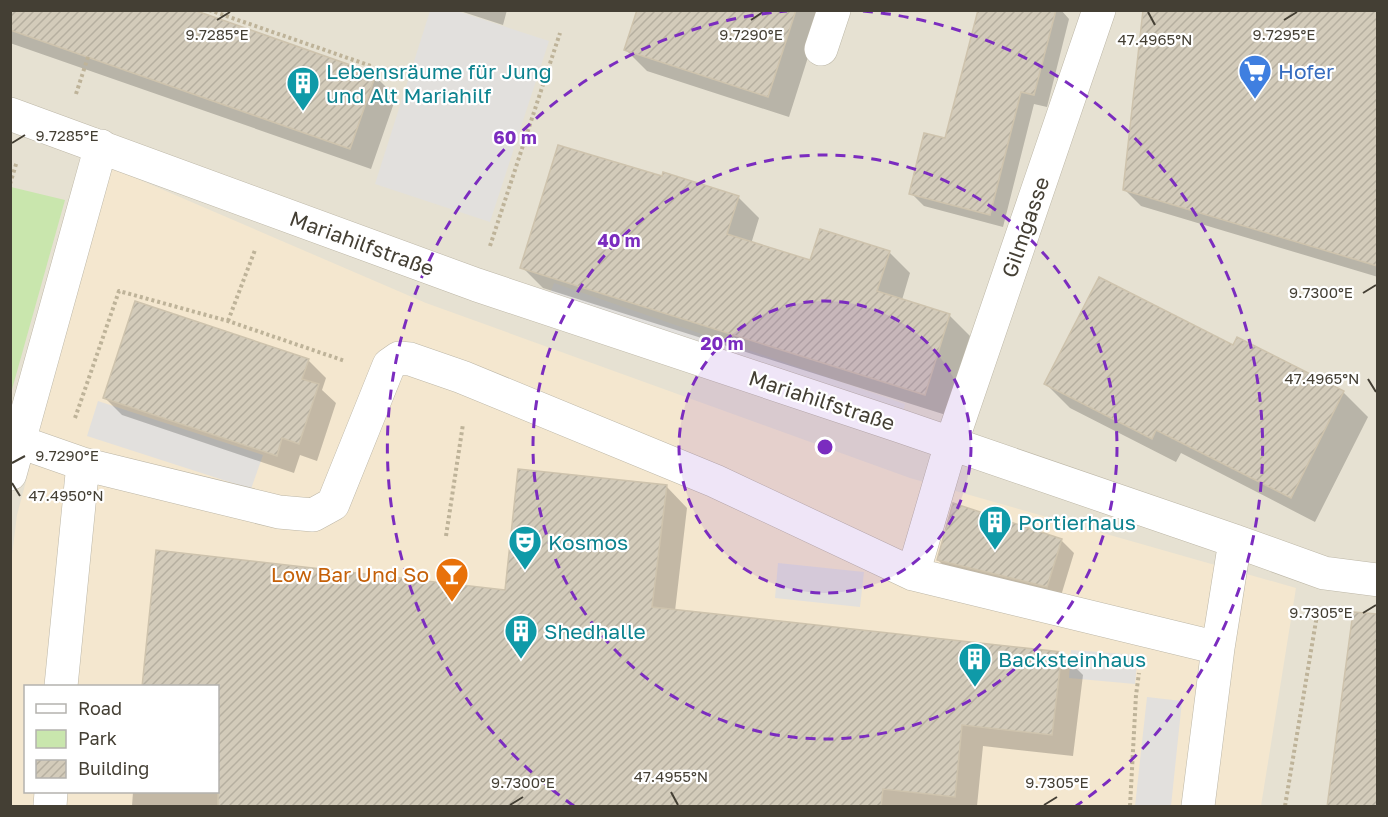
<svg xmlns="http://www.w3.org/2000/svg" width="1388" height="817" font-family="'Golos Text',sans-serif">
<defs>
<pattern id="building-hatch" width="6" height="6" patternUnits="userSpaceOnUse" patternTransform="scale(1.5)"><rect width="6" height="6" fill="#d3cbba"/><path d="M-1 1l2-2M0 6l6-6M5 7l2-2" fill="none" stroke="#b6afa0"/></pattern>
</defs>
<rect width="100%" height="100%" fill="#f2efe4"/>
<path fill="#e6e1d2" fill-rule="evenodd" d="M10,11H1377V806H11ZM26,686H218V792H26Z"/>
<path fill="#f4e7cf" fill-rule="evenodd" d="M110,167L426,303L910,478L1296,588L1261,806H11L10,571L17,515ZM26,686H218V792H26Z"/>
<path fill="#c9e6ad" d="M11,187L65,200L11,393L10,187Z"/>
<path fill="#e2e0dd" d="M430,11H457L549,41L490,222L375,184Z
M554,283L905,404L902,415L550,294Z
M98,401L263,455L251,489L87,436Z
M778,563L864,572L860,607L775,598Z
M1071,650L1138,655L1135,684L1069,678Z
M1147,697L1182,701L1171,806H1135Z"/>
<path fill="#0003" d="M10,10L375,76L396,97L371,169L10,43Z
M457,10H507L503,25Z
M639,10H823L789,117L647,71L626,50Z
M980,10H1061L1069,19L1047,107L1034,104L1003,227L924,206L911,193L946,140Z
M1145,10H1378V277L1141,206L1124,189Z
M663,178L738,197L759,218L751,244L811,262L889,252L910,273L902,300L949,315L970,336L946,415L543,288L522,267Z
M1237,339L1343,392L1368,417L1315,522L1181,453L1176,462L1070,408L1046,384L1233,347Z
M308,360L326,378L322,390L336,403L317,461L300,455L294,473L122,415L105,398Z
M666,486L687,508L675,611L1061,653L1083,675L1073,756L983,746L977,806H132L133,792H218V686L506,592Z
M1061,540L1074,553L1060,599L951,573L938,560Z
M1350,648L1378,650V806H1329Z"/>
<path fill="url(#building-hatch)" stroke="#cec3ad" stroke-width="1.5" d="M10,10H194L376,74L350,149L10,30Z
M637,10H796L768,97L624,50Z
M978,10H1056L1034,95L1021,92L990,215L909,194L924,133L945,138Z
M1143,10H1377V266L1123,190Z
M558,145L662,176L663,172L739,196L727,234L810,260L820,229L890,251L877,291L950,314L925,395L520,268Z
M1099,277L1233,345L1237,337L1344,391L1291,498L1156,430L1152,439L1044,384Z
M135,301L309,359L302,379L319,384L299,444L282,438L277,456L103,398Z
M518,469L667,485L652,607L1062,652L1052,735L962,725L955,797L883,789L881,807H218V687H142L156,550L505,590Z
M953,503L1062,539L1047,587L937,560Z
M1353,612L1377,614V807H1327Z"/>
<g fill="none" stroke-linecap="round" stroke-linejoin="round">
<g stroke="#bdb7a7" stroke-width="34">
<path id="minor" d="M821,49L834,10
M10,114L477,285L900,426L1235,541L1324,573L1378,580
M20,442L83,464L61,686
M83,464L279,512L313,515L333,504L389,365L399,358L410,359L462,377L715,481L913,574L1218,648L1235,541
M10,474L101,146
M913,574L951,444L1099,10
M50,806L51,792
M1198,806L1218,648"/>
</g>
<path stroke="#beb399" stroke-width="4" stroke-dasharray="3 3" stroke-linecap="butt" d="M209,10L371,66
M76,94L88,57
M10,184L17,161
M490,246L560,33
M228,321L255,250
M75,418L119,291L228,321L345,361
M446,536L463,424
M1130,806L1136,695L1139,673
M1285,806L1317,615"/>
<use href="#minor" stroke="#fff" stroke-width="33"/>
</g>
<path fill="none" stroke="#443f34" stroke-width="2" d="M1148,12L1155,25M217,20L230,12M751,20L763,12M1284,20L1297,12M12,143L25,135M1363,293L1376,285M1368,379L1376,392M12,463L25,456M12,483L20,496M1363,613L1376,605M671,792L678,805M510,805L523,797M1044,805L1057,797"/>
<circle cx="825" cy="447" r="146" fill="#7b2cbf" fill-opacity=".12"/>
<g fill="none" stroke="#7b2cbf" stroke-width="3" stroke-dasharray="10 8">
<circle cx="825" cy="447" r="146"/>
<circle cx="825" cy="447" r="292"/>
<path d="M574 806A438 438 0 0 1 787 11M863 11A438 438 0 0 1 1076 806"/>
</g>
<defs>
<g id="supermarket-pin" transform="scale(1.725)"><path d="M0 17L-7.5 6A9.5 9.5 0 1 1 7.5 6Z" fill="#3f7fe0" stroke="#fff"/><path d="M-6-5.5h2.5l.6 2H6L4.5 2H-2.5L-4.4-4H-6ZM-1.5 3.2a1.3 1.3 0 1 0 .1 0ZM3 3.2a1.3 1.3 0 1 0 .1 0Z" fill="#fff"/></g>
<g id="building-pin" transform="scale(1.725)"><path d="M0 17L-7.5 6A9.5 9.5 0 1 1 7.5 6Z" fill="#0f9aa8" stroke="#fff"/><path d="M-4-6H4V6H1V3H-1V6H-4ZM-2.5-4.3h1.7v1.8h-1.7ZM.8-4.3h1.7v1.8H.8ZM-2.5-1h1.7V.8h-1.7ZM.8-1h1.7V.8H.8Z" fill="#fff"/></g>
<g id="theatre-pin" transform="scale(1.725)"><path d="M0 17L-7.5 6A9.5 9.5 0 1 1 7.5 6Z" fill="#0f9aa8" stroke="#fff"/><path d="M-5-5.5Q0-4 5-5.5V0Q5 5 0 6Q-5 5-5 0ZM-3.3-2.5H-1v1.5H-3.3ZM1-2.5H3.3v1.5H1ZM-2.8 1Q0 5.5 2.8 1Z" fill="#fff"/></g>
<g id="bar-pin" transform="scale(1.725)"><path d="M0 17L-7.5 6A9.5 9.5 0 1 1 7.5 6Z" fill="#e8710a" stroke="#fff"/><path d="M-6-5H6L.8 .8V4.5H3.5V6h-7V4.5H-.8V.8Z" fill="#fff"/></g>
</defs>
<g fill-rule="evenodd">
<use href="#supermarket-pin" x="1255" y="71"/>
<use href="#building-pin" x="303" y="83"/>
<use href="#building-pin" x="995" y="522"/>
<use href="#theatre-pin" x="525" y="542"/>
<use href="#bar-pin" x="452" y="574"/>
<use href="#building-pin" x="521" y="631"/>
<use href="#building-pin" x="975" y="659"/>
</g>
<g text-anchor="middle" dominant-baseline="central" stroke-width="4.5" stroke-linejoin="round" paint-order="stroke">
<g font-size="21" fill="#0d838f" stroke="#fff" text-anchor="start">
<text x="326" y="71">Lebensräume für Jung<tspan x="326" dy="24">und Alt Mariahilf</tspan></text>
<text x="1018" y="522">Portierhaus</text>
<text x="548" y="542">Kosmos</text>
<text x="544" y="631">Shedhalle</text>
<text x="998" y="659">Backsteinhaus</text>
</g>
<g font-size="21" fill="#366cbe" stroke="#fff" text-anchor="start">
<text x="1278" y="71">Hofer</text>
</g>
<g font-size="21" fill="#443f34" stroke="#fff">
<text transform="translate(1025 227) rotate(-71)">Gilmgasse</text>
<text transform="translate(362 243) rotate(20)">Mariahilfstraße</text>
<text transform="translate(822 400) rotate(18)">Mariahilfstraße</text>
</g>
<g font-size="21" fill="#c56008" stroke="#fff" text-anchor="end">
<text x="429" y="574">Low Bar Und So</text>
</g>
</g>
<g font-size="15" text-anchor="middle" fill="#443f34" stroke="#fff" stroke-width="4.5" stroke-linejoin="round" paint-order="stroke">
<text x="217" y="40">9.7285°E</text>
<text x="751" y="40">9.7290°E</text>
<text x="1284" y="40">9.7295°E</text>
<text x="1155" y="45">47.4965°N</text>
<text x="67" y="141">9.7285°E</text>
<text x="1321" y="298">9.7300°E</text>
<text x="1322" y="384">47.4965°N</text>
<text x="67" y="461">9.7290°E</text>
<text x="66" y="501">47.4950°N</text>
<text x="1321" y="618">9.7305°E</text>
<text x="671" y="782">47.4955°N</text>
<text x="523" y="788">9.7300°E</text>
<text x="1057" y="788">9.7305°E</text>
</g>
<circle cx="825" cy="447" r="9" fill="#7b2cbf" stroke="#fff" stroke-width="3"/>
<g font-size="18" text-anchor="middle" font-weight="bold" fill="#7b2cbf" stroke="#fff" stroke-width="4.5" stroke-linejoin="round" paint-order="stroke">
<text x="515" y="144">60 m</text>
<text x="619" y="247">40 m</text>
<text x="722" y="350">20 m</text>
</g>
<rect width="1388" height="817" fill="none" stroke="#443f34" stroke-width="24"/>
<rect x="24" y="685" width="195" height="108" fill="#ffffff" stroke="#b4b2ae" stroke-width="1.5"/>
<rect x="36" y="704" width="30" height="9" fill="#ffffff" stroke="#b4b2ae" stroke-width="1.5"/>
<text x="78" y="715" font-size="18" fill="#443f34">Road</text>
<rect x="36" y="730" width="30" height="18" fill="#c9e6ad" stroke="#b4b2ae" stroke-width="1.5"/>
<text x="78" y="745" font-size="18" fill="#443f34">Park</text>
<rect x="36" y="760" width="30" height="18" fill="url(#building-hatch)" stroke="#b4b2ae" stroke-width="1.5"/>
<text x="78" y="775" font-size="18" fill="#443f34">Building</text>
</svg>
